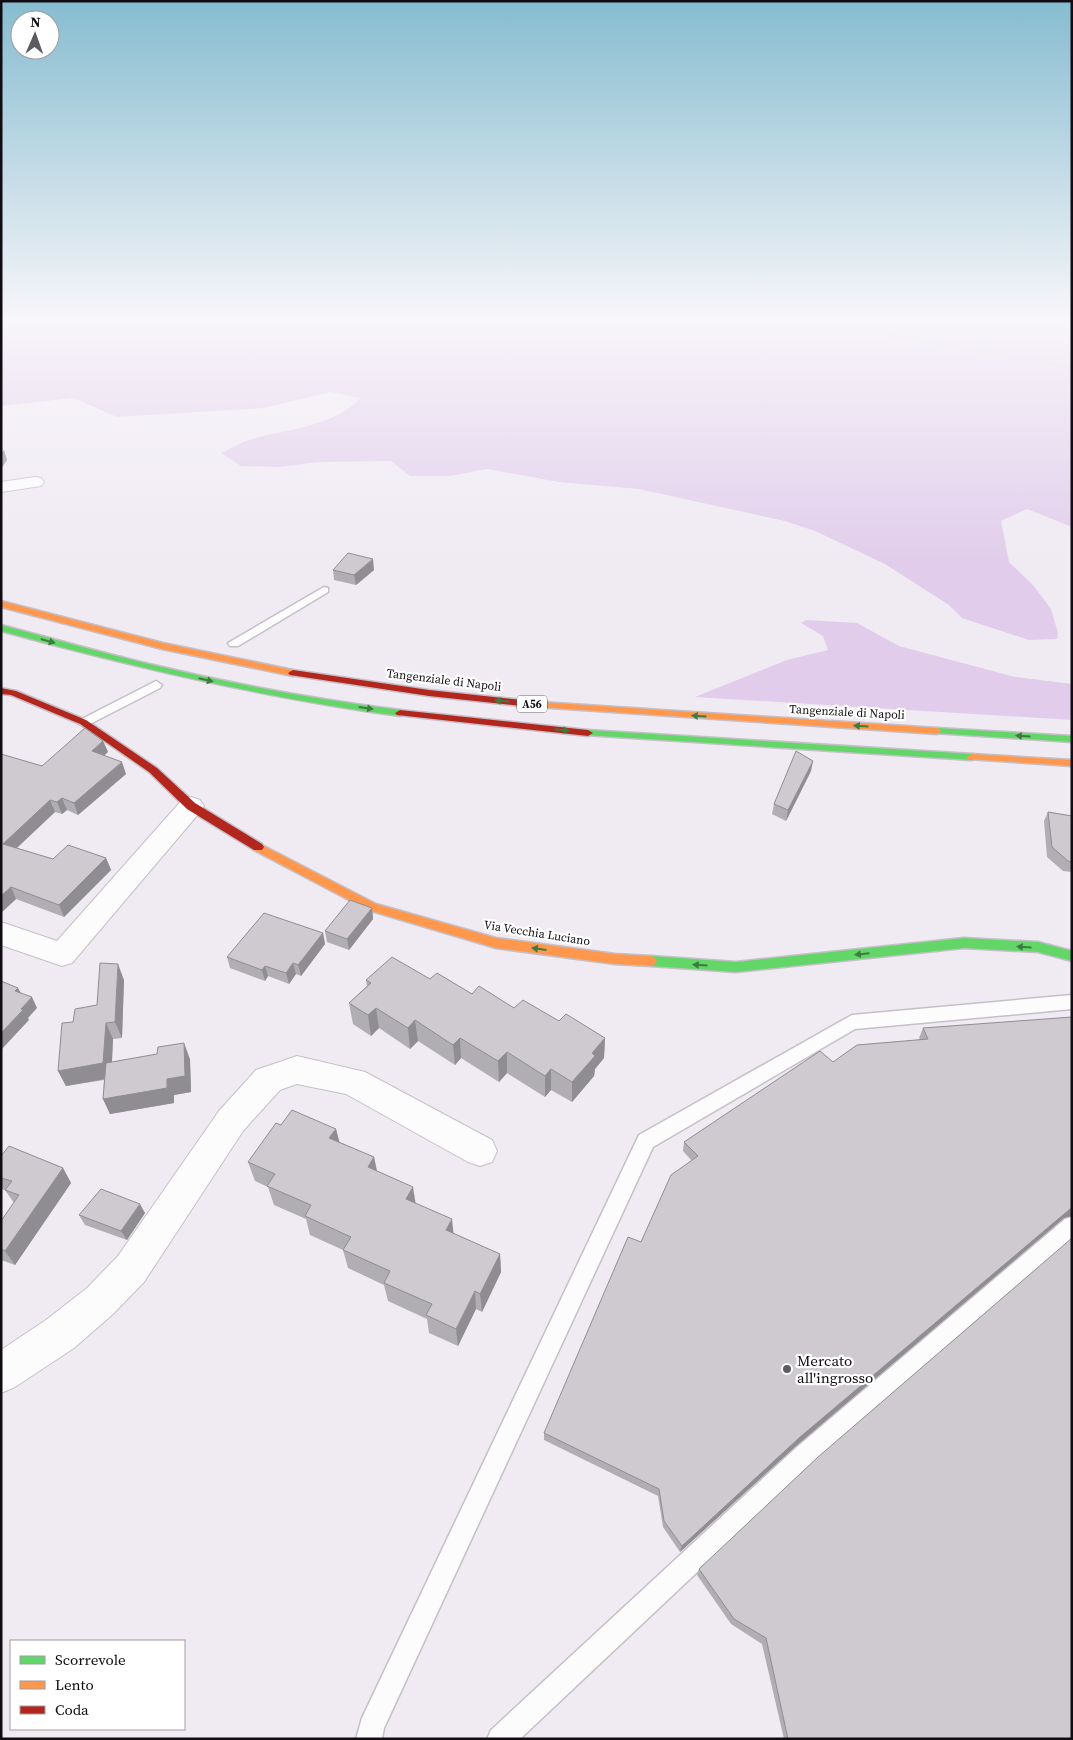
<svg xmlns="http://www.w3.org/2000/svg" width="1073" height="1740" font-family="'Source Serif 4',serif">
<rect width="100%" height="100%" fill="#f0eaf3"/>
<path fill="#e1cdeb" d="M1,317H1072V527L1027,509L1001,521L1009,562L1033,585L1051,609L1058,633L1057,639L1029,640L962,618L949,605L885,564L815,531L785,521L639,489L559,482L487,469L450,476H410L391,461L318,462L279,467L241,466L221,453C230,449 239,443 249,440C284,429 335,427 360,398L330,392L264,408L117,417L73,398L1,406Z
M806,620L857,623L899,646L1015,677L1072,684V720L695,697L787,660L828,650L823,636L801,623Z"/>
<g fill="none" stroke-linecap="round" stroke-linejoin="round">
<g stroke="#c5c0c7" stroke-width="3">
<path id="lane" d="M324,587L328,588V592L238,646H230L228,643Z
M156,681L162,685L160,688L88,725L83,726L76,722Z
M1072,995V1009L855,1029L653,1147L384,1728L382,1739H356L362,1718L639,1135L852,1015Z
M1072,1217V1239L813,1463L520,1739H487L491,1730L797,1447L1065,1219Z"/>
</g>
<g stroke="#c5c0c7" stroke-width="2">
<path id="street" d="M35,477L41,478L44,482L41,486L1,492V482Z
M191,797L200,800L204,806L200,812L72,963L62,966L1,945V922L57,941L182,800Z
M297,1056L365,1072L492,1140L497,1151L492,1162L480,1166L468,1162L346,1094L297,1084L280,1090L243,1131L144,1282L113,1314L74,1348L15,1387L1,1393V1350L46,1320L87,1288L118,1256L219,1111L256,1070Z"/>
</g>
<g stroke="#c5c0c7" stroke-width="3">
<path id="fast" d="M1,625C51,638 99,652 149,664C232,684 315,699 400,710L405,713L400,716C265,698 133,667 1,631Z
M937,728L1072,736V742L934,733L932,731Z
M588,730L972,754L977,757L972,760L585,735L583,733Z
M964,938L1038,942L1072,951V961L1038,952L964,948L736,972L651,966L647,964L645,961L647,958L651,956L736,962Z"/>
</g>
<g stroke="#c5c0c7" stroke-width="3">
<path id="slow" d="M1,601L163,643L293,670L298,673L293,676L162,649L1,607Z
M540,702L937,728L942,731L937,734L537,707L535,705Z
M972,754L1072,760V766L968,759L967,757Z
M258,843L376,904L496,938L615,954L651,956L655,958L657,961L655,964L651,966L615,964L496,948L368,910L254,850L252,847L254,844Z"/>
</g>
<g stroke="#c5c0c7" stroke-width="3">
<path id="jam" d="M293,670L429,690L540,702L545,705L540,708L429,696L290,675L288,673Z
M1,688L16,691L86,720L157,768L195,803L262,844L264,847L262,850H254L187,809L149,772L80,724L11,695L1,694Z
M400,710L588,730L593,733L588,736L397,715L395,713Z"/>
</g>
<path stroke="#d0ced1" stroke-width="2" stroke-dasharray="3 1" stroke-linecap="butt" d="M780,317L844,326L1072,368"/>
<use href="#lane" fill="#fdfcfd" fill-rule="evenodd"/>
<use href="#street" fill="#fdfcfd" fill-rule="evenodd"/>
<use href="#fast" fill="#63d668" fill-rule="evenodd"/>
<use href="#slow" fill="#ff974d" fill-rule="evenodd"/>
<use href="#jam" fill="#b3261e" fill-rule="evenodd"/>
</g>
<path fill="#b1aeb3" d="M333,570H374L356,585L334,580Z
M103,741L108,752L104,755L126,774L78,815L67,810L62,814L55,812L17,848L53,859L106,858L111,870L64,917L16,899L1,913V754L42,766Z
M811,771L786,821L772,814L774,804Z
M1048,812L1072,816V872L1063,871L1047,857L1044,821Z
M372,908L373,919L349,950L327,942L325,931Z
M323,933L325,944L301,976L296,974L289,984L268,976L265,981L230,968L227,957Z
M430,979L514,1008L559,1021L605,1038L604,1058L595,1069L594,1076L572,1102L551,1090L545,1097L507,1073L499,1082L461,1058L455,1065L418,1041L410,1049L379,1028L371,1036L353,1024L349,1003L367,986L366,980Z
M124,980L122,1038L113,1039L112,1062L190,1059L191,1092L174,1095V1103L110,1114L103,1099L104,1080L66,1086L58,1071L73,1022L97,1005Z
M923,1028L1064,1218L796,1446L680,1552L663,1527L658,1496L544,1440V1433L641,1242L692,1161L683,1151L684,1142L833,1062L920,1039L919,1038Z
M336,1129L339,1142L374,1157L377,1171L454,1234L500,1254L501,1272L482,1312L476,1309L458,1346L429,1333L427,1319L388,1301L384,1285L348,1268L343,1250L310,1235L306,1219L274,1205L268,1187L255,1181L248,1162Z
M1,1156L63,1168L71,1183L15,1265L1,1260V1221L14,1203L5,1190L1,1189Z
M145,1213L127,1240L85,1225L79,1215Z
M699,1569L1072,1739H784L762,1644L731,1624L697,1575Z"/>
<path fill="#908d92" d="M4,450L7,460L1,469V454Z
M373,559L374,570L356,585L354,575Z
M103,741L108,752L96,763L92,751Z
M813,761L811,771L786,821L788,810Z
M122,762L126,774L78,815L74,803Z
M62,798L67,810L62,814L57,802Z
M50,800L55,812L8,856L3,844Z
M106,858L111,870L64,917L59,905Z
M11,887L16,899L1,913V896Z
M372,908L373,919L349,950L347,939Z
M323,933L325,944L301,976L298,965Z
M293,963L296,974L289,984L286,973Z
M118,964L124,980L122,1038L115,1022Z
M265,966L268,976L265,981L262,970Z
M18,988L24,998L15,991Z
M32,997L37,1008L28,1018L29,1020L1,1050V1033L21,1009Z
M376,1008L379,1028L371,1036L368,1015Z
M415,1020L418,1041L410,1049L408,1028Z
M106,1023L113,1039L111,1078L66,1086L58,1071Z
M460,1038L461,1058L455,1065L453,1045Z
M605,1038L604,1058L595,1069L594,1076L572,1102V1082L592,1053Z
M184,1043L190,1059L191,1092L174,1095V1103L110,1114L103,1099Z
M507,1052V1073L499,1082L498,1061Z
M551,1069V1090L545,1097V1076Z
M336,1129L341,1148L329,1138Z
M374,1157L378,1177L368,1167Z
M63,1168L71,1183L15,1265L5,1251Z
M413,1187L416,1206L406,1199Z
M140,1204L145,1213L127,1240L121,1231Z
M1072,1208V1216L1064,1218L796,1446L680,1552L682,1546L799,1438L1070,1209Z
M452,1219L454,1238L446,1230Z
M500,1254L501,1272L482,1312L480,1294Z
M475,1291L476,1309L458,1346L456,1329Z"/>
<path fill="#cecad0" stroke="#908d92" d="M348,553L373,559L354,575L333,570Z
M85,728L103,741L92,751L122,762L74,803L62,798L57,802L50,800L3,844L53,859L68,845L106,858L59,905L11,887L1,896V754L42,766Z
M796,751L813,761L788,810L774,804Z
M1048,812L1072,816V862L1068,861L1052,847Z
M350,900L372,908L347,939L325,931Z
M264,913L323,933L298,965L293,963L286,973L265,966L262,970L227,957Z
M392,957L430,979L437,973L472,994L479,986L514,1008L523,1000L559,1021L566,1014L605,1038L592,1053L595,1056L572,1082L551,1069L545,1076L507,1052L498,1061L460,1038L453,1045L415,1020L408,1028L376,1008L368,1015L349,1003L371,983L366,980Z
M100,963L118,964L115,1022L106,1023L103,1063L58,1071L62,1023L73,1022L75,1009L97,1005Z
M1,981L18,988L15,991L32,997L21,1009L23,1010L1,1033Z
M1072,1017V1208L1070,1209L799,1438L682,1546L664,1521L659,1489L544,1433L628,1237L641,1242L671,1175L698,1156L684,1142L820,1051L833,1062L857,1045L928,1039L923,1028Z
M184,1043L185,1076L167,1079V1088L103,1099L106,1063L157,1054L158,1047Z
M292,1110L336,1129L329,1138L374,1157L368,1167L413,1187L406,1199L452,1219L446,1230L500,1254L480,1294L475,1291L456,1329L426,1315L432,1304L384,1283L390,1271L343,1250L351,1237L305,1216L311,1205L267,1186L275,1174L248,1162L276,1123L281,1125Z
M9,1146L63,1168L5,1251L1,1249V1221L19,1195L5,1190L12,1181L1,1178V1156Z
M101,1189L140,1204L121,1231L79,1215Z
M1072,1238V1739H788L766,1638L734,1619L699,1569L818,1457Z"/>
<defs><path id="oneway-solid" d="M-6-.8H1V-3.2L6.5 0L1 3.2V.8H-6Z" transform="scale(1.25)"/></defs>
<g fill="#3e7b41">
<use href="#oneway-solid" transform="translate(48 641) rotate(16)"/>
<use href="#oneway-solid" transform="translate(206 680) rotate(13)"/>
<use href="#oneway-solid" transform="translate(502 701) rotate(-174)"/>
<use href="#oneway-solid" transform="translate(366 708) rotate(8)"/>
<use href="#oneway-solid" transform="translate(699 716) rotate(-177)"/>
<use href="#oneway-solid" transform="translate(861 726) rotate(-177)"/>
<use href="#oneway-solid" transform="translate(562 730) rotate(6)"/>
<use href="#oneway-solid" transform="translate(1023 736) rotate(-177)"/>
<use href="#oneway-solid" transform="translate(1024 947) rotate(-176)"/>
<use href="#oneway-solid" transform="translate(539 949) rotate(-172)"/>
<use href="#oneway-solid" transform="translate(862 954) rotate(174)"/>
<use href="#oneway-solid" transform="translate(700 965) rotate(-177)"/>
</g>
<linearGradient id="sky" x2="0" y2="1"><stop stop-color="#86bcd0"/><stop offset="0.57" stop-color="#f8f6fa"/><stop offset="1" stop-color="#f8f6fa" stop-opacity="0"/></linearGradient>
<rect width="1073" height="560" fill="url(#sky)"/>
<circle fill="#5e5a61" stroke="#fff" stroke-width="2" cx="787" cy="1369" r="5"/>
<g text-anchor="middle" dominant-baseline="central" stroke-width="4.5" stroke-linejoin="round" paint-order="stroke">
<rect fill="#fff" stroke="#585559" stroke-width="1" x="517" y="695.5" width="30" height="17" rx="4"/>
<g font-size="11" font-weight="bold" fill="#100c12">
<text x="532" y="704">A56</text>
</g>
<g font-size="12" fill="#100c12" stroke="#fff">
<text transform="translate(444 680) rotate(7)">Tangenziale di Napoli</text>
<text transform="translate(847 712) rotate(3)">Tangenziale di Napoli</text>
<text transform="translate(537 933) rotate(9)">Via Vecchia Luciano</text>
</g>
<g font-size="15" fill="#100c12" stroke="#fff" text-anchor="start">
<text x="797" y="1360">Mercato<tspan x="797" dy="17">all'ingrosso</tspan></text>
</g>
</g>
<rect width="1073" height="1740" fill="none" stroke="#100c12" stroke-width="5"/>
<rect x="10" y="1640" width="175" height="90" fill="#ffffff" stroke="#9f9ea0"/>
<rect x="20" y="1656" width="25" height="8" fill="#63d668" stroke="#9f9ea0"/>
<text x="55" y="1665" font-size="15" fill="#100c12">Scorrevole</text>
<rect x="20" y="1681" width="25" height="8" fill="#ff974d" stroke="#9f9ea0"/>
<text x="55" y="1690" font-size="15" fill="#100c12">Lento</text>
<rect x="20" y="1706" width="25" height="8" fill="#b3261e" stroke="#9f9ea0"/>
<text x="55" y="1715" font-size="15" fill="#100c12">Coda</text>
<g transform="translate(35 35) rotate(2)"><circle r="24" fill="#ffffff" stroke="#9f9ea0"/>
<path d="M0-4L9 19L0 12L-9 19Z" fill="#5e5a61"/>
<text y="-8" font-size="14" font-weight="bold" text-anchor="middle" fill="#100c12">N</text>
</g>
</svg>
